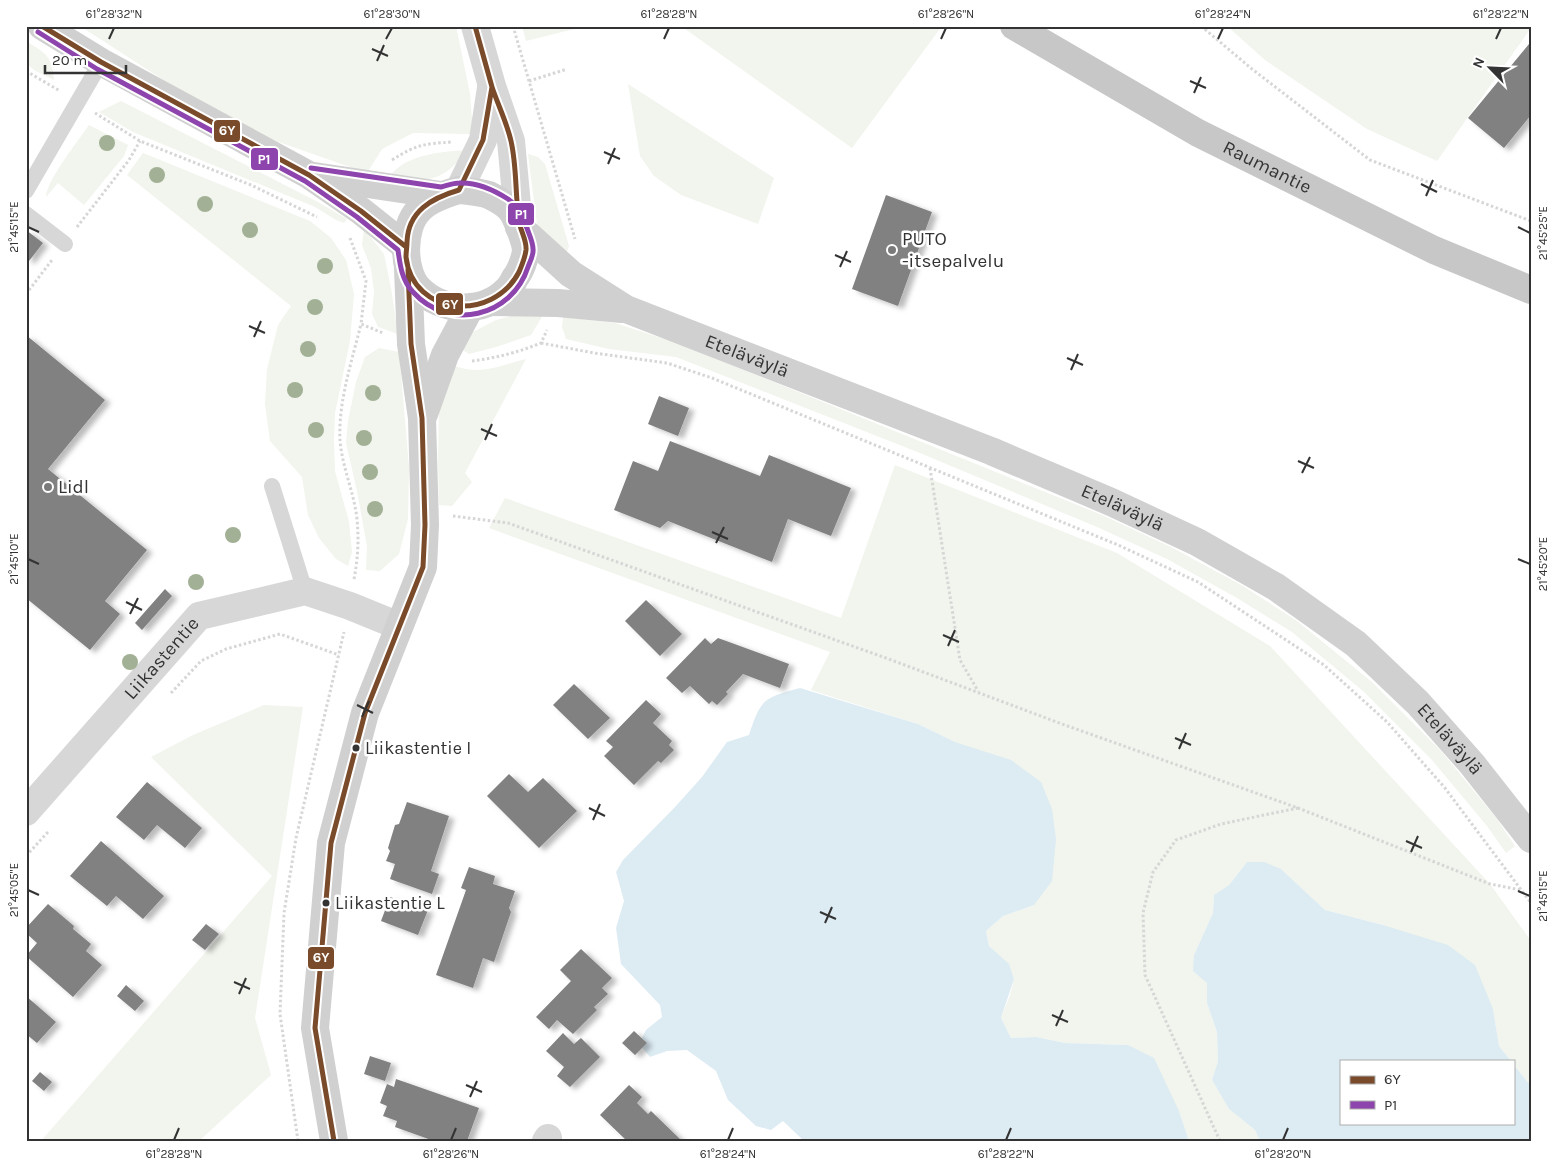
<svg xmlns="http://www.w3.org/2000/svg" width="1557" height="1167" font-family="Karla,sans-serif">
<defs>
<filter id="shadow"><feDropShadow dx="5.5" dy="3" stdDeviation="2.5" flood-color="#0004"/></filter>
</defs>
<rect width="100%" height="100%" fill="#fff"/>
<path fill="#f1f5ed" d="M80,26H456L470,94L473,134L413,133L382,149L367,173L273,140L179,90Z
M522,26H586L526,41Z
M681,26H942L852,148Z
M1227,26H1531V28L1437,161L1367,129L1265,60Z
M26,41C46,54 52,55 54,80L34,70L26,63Z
M628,84L774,178L758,224L681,195L654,176L640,156Z
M121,101L318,202L347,219L344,223L336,220L315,207L133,132L99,112Z
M89,125L128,145L124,156L84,205L58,183L46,197C46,181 79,140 89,125Z
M467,150C462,156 457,163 451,168C434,184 409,181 389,177C406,154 440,152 467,150Z
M143,153L310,221L331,238L346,260L354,294L350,341L335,413L334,440L335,471L349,522L352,552L348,566L336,559L319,538L308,515L302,477L270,441L265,404L267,369L278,325L291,306L127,175Z
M528,154L538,157L545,164L569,246L565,257L545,239L537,224Z
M364,229L384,254L391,288L398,334L378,327L372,314L374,292L371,268L362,245Z
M519,314L543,315L531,335L496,347L469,354L460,348L473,332L496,320Z
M563,317L615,323L680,344L1102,515L1171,547L1243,586L1297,621L1372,682L1441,751L1497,819L1515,846L1506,853L1487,826L1432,760L1363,691L1292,632L1237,598L1167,559L1097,527L920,453L676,357L609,349L566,339L562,327Z
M379,348L399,352L409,467L408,519L399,554L380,571L366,570L367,546L357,491L346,443L348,421L356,382L365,357Z
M526,359L465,473L472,482L452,506L439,505L438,462L439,411L452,365C480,376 498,366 526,359Z
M895,465L1117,553L1270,646L1490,884L1531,941V1086L1513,1064V1061H1511L1499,1046L1493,1009L1383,925L1325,910L1281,869L1247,862L1229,885L1214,895L1213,913L1194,955L1207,982V1003L1217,1032L1218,1061L1212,1080L1229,1109L1255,1130L1260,1141H1189L1179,1111L1128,1045L1065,1043L1036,1037L1011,1038L1001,1018L1010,995L1014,979L1008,964L989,946L986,931L1003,916L1034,905L955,742L918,724L811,690L830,652L489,528L505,498L841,618Z
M264,705L303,707L255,1018L271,1075L199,1141H41L272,876L151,757L193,735Z"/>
<path fill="#ddebf3" d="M800,688L918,724L955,742L1011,760L1041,782L1052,809L1056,839L1052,881L1034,905L1003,916L986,931L989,946L1009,964L1014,979L1001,1018L1011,1038L1036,1037L1065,1043L1128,1045L1154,1058L1179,1111L1189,1141H804L783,1121L771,1130L756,1126L728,1100L716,1071L687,1050L667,1051L650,1057L639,1044L646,1030L662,1017L660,1005L621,964L616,928L624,901L616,872L623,860L675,807L702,777L727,742L749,735C761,698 764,698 800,688Z
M1247,862H1264L1281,869L1325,910L1383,925L1448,945L1475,965L1493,1009L1499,1046L1511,1061H1341V1123H1513V1064L1531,1086V1141H1260L1255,1130L1229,1109L1212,1080L1218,1061L1217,1032L1207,1003V983L1193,971L1194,955L1213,913L1214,895L1229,885Z"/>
<path fill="#818181" filter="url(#shadow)" d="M1529,44L1531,45V115L1504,148L1468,118Z
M886,195L932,212L898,306L852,289Z
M26,230L43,243L29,261L26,259Z
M26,335L105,400L48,469L147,550L105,601L120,614L90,650L26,598Z
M659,396L689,408L678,436L648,424Z
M670,441L760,476L769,455L851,488L831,536L788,519L772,562L668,521L660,528L614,510L633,461L658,471Z
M165,589L172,596L142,630L135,623Z
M646,600L682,634L660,656L625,621Z
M705,638L711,644L718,638L789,664L780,688L743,674L726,692L728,694L717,705L712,701L709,704L690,686L682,693L666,678Z
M574,684L610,718L588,739L553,705Z
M646,700L661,714L653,723L672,741L669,745L674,750L661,763L658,761L634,785L604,756L613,747L606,741Z
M509,774L528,792L543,778L577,811L539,848L487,796Z
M147,782L202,828L185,848L157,825L144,840L116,817Z
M407,802L449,816L431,871L439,874L432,894L390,879L395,864L386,861L390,851L388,848L395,825L399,824Z
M101,841L164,896L143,919L116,896L107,906L70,876Z
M469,867L495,876L493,884L515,891L509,908L511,912L494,962L483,958L473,988L436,975L466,890L461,888Z
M390,897L428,910L418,935L381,921Z
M48,904L74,926L73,929L91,944L86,951L102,965L73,997L26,956L37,943L26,933V928Z
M206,924L219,934L205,950L192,940Z
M581,949L612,978L602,988L608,994L594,1007L597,1010L573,1034L557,1020L549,1029L536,1017L571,981L560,970Z
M126,985L144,1001L135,1011L117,996Z
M26,996L56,1022L37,1043L26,1034Z
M634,1031L647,1043L635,1055L622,1043Z
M563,1033L574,1044L581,1038L600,1057L570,1087L557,1076L564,1067L546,1051Z
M370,1056L391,1063L385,1081L364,1074Z
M40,1072L52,1082L44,1091L32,1081Z
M396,1079L479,1108L467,1141H434L395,1127L397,1121L383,1116L387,1106L380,1103L387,1084L394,1087Z
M629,1085L642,1097L637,1103L648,1114L651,1111L682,1141H627L600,1115Z"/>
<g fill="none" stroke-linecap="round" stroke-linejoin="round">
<path stroke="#d6d6d6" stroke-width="3" stroke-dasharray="2.5 2.5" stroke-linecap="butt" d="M513,26L575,239
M1201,26L1252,69L1370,160L1531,221
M26,71L60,91
M529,81L567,69
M95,113L140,141L251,185L317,217
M392,160C417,144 424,144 452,142
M77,227L129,160L140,141
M350,238L366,281L361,324
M26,294L52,260
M541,343L594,353L667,363L712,378L1118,545L1198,582L1324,665L1387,722L1445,788L1531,903
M472,361C496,358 519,352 541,343L547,330
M930,468L960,660L978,691
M453,516L508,523L886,658L1062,724L1298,808L1490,884L1521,890
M354,579C358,559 359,539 357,519C354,492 342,467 340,440C338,402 352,361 361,324L383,333
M171,693L201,661L226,649L280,634L339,655
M26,856L48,832
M298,1141L280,1014L284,913L296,838L344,632
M1220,1141L1145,975L1143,913L1153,872L1176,840L1221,824L1298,808"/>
<path stroke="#d7d7d7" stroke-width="16" d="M26,191L101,62
M26,214L65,244
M272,486L305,591"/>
<g stroke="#d7d7d7" stroke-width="28">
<path d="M475,26L492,86L511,141L519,227"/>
<path d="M459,190L483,140L491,88"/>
<path id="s1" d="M26,812L199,616L305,591L350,606L399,626"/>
<path d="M546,1141L548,1138"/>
</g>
<g stroke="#d0d0d0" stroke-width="28">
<path d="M42,26L101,62L309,175L361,211L405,246"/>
<path d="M314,176L441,195"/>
<path d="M459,190C469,191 480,192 489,195C495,198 507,205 511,210C516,216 525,241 526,249C526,257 520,272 515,278C513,282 510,287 507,290C483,315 441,312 418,288C402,270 402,227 419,210C429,199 445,194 459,190Z"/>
<path id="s2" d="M519,227L571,274L626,309L991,451L1111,502L1197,542L1276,587L1356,644L1418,703L1472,764L1531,839"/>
<path d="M490,302L558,303L622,309"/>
<path d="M424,414L445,355L470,308"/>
<path d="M334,1141L315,1028L331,843L365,713L423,567L425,525L422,418L411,344L408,269"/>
</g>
<path stroke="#c7c7c7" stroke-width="28" id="s3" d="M1014,26L1198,133L1434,250L1531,290"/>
<g stroke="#fff" stroke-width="9">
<path id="bus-1" d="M42,26L101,62L309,175L361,211L405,246
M475,26L492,87
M492,87C498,105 507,123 511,141C517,167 515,194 519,221C520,230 527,240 526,250C525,258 522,265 519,272C493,322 413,317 406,257C406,252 407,247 407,242C408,211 432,198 459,190L483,140Z
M334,1141L315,1028L331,843L365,713L423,567L425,525L422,418L411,344L408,269"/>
</g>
<g stroke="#fff" stroke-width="9">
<path id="bus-2" d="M38,32L97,69L305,181L357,217L398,250C400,265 402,281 413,292C449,332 512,317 528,267C530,262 534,254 533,249C533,243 530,236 528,231C524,218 519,207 508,199C494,190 477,182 459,183C453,183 446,186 441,187L311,168"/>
</g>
<use href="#bus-1" stroke="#7a4b2a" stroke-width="5"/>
<use href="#bus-2" stroke="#8e44ad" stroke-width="5"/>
</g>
<g fill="#a2b095">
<circle cx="107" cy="143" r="8"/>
<circle cx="157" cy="175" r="8"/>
<circle cx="205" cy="204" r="8"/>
<circle cx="250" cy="230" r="8"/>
<circle cx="325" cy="266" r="8"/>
<circle cx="315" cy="307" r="8"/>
<circle cx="308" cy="349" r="8"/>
<circle cx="295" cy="390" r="8"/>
<circle cx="373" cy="393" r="8"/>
<circle cx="316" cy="430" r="8"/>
<circle cx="364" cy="438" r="8"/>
<circle cx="370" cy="472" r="8"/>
<circle cx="375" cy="509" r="8"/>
<circle cx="233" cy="535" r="8"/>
<circle cx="196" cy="582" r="8"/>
<circle cx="130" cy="662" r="8"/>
</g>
<path fill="none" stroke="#333" stroke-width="2" d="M109,39L114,28M386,39L392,28M664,39L669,28M941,39L946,28M1218,39L1223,28M1496,39L1501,28M372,49L388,56M377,61L384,45M1190,81L1206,88M1194,93L1201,77M604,152L620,159M608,164L615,148M1421,184L1437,192M1426,196L1433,180M28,227L39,232M1518,227L1530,233M835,255L851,262M840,267L847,251M249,326L265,333M254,337L261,321M1067,358L1083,365M1071,370L1078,354M481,429L497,436M485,440L492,424M1298,461L1314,468M1302,473L1310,457M712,532L728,539M716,543L724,527M28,559L39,564M1518,559L1530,564M126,602L142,610M130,614L138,598M943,635L959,642M948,646L955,630M357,705L373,713M362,717L369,701M1175,738L1191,745M1179,749L1186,733M589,808L605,816M593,820L600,804M1406,841L1422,848M1411,852L1418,836M28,890L39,895M1518,891L1530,896M820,912L836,919M825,923L832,907M234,982L250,989M239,994L246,978M1052,1015L1068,1022M1056,1026L1063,1010M466,1085L482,1092M470,1097L477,1081M174,1140L179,1128M451,1140L456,1128M728,1140L733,1128M1006,1140L1011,1128M1283,1140L1288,1128"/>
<g fill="#7a7a7a" stroke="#fff" stroke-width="2">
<circle cx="892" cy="250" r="5"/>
<circle cx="48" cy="487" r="5"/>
</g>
<g fill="#333" stroke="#fff" stroke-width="2">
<circle cx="356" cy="748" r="4.5"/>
<circle cx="326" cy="903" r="4.5"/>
</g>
<g text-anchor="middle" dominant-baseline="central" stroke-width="5" stroke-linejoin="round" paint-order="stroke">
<g font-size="18" fill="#333" stroke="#fff" text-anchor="start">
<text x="365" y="748">Liikastentie I</text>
<text x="335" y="903">Liikastentie L</text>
</g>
<g font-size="19" fill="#333" stroke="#fff">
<text stroke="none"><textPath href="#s3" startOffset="290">Raumantie</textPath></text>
<text stroke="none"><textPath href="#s2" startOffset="265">Eteläväylä</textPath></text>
<text stroke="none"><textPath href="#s2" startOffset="670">Eteläväylä</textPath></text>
<text stroke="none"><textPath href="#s1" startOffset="205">Liikastentie</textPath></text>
<text stroke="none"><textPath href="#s2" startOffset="1075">Eteläväylä</textPath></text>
</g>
<g font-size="19" fill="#333" stroke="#fff" text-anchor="start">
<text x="902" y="239">PUTO<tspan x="902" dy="22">-itsepalvelu</tspan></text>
<text x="58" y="487">Lidl</text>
</g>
</g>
<g stroke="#fff" stroke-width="2">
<rect x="213" y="119" width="28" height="24" rx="5" fill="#7a4b2a"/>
<rect x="250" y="147" width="29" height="24" rx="5" fill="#8e44ad"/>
<rect x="507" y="202" width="28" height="24" rx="5" fill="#8e44ad"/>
<rect x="435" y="292" width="29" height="24" rx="5" fill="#7a4b2a"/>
<rect x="307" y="946" width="28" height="24" rx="5" fill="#7a4b2a"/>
</g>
<g font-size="14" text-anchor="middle" font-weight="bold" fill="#fff">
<text x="227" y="135">6Y</text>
<text x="264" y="164">P1</text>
<text x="521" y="219">P1</text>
<text x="450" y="309">6Y</text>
<text x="321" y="962">6Y</text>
</g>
<rect width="1557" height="1167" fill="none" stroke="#ffffff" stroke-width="55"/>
<rect x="1340" y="1060" width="175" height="65" fill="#ffffff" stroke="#adadad"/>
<rect x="1350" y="1076" width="25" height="8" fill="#7a4b2a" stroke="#adadad"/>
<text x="1384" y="1084" font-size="15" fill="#333333">6Y</text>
<rect x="1350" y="1101" width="25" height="8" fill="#8e44ad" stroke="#adadad"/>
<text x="1384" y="1110" font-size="15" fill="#333333">P1</text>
<g transform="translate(1490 68) rotate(294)" stroke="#ffffff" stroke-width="4" paint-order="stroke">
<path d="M0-4L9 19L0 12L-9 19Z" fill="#333333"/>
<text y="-8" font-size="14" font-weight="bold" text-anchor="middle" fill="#333333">N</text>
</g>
<path d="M45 65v8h81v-8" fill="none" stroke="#333333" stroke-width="2.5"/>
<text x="52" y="65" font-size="15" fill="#333333" stroke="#ffffff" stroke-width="4" paint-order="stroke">20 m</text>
<rect x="28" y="28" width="1502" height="1112" fill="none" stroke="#333" stroke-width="2"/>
<g font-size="12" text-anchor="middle" fill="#333">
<text x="114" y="18">61°28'32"N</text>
<text x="392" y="18">61°28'30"N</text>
<text x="669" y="18">61°28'28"N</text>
<text x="946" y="18">61°28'26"N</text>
<text x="1223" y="18">61°28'24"N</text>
<text x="1501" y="18">61°28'22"N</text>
<text transform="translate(14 227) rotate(-90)" y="4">21°45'15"E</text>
<text transform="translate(1543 233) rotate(-90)" y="4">21°45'25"E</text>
<text transform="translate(14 559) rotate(-90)" y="4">21°45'10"E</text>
<text transform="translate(1543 564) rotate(-90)" y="4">21°45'20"E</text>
<text transform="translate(14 890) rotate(-90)" y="4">21°45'05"E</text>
<text transform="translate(1543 896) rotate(-90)" y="4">21°45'15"E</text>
<text x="174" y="1158">61°28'28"N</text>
<text x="451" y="1158">61°28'26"N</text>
<text x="728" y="1158">61°28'24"N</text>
<text x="1006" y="1158">61°28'22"N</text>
<text x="1283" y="1158">61°28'20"N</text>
</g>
</svg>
